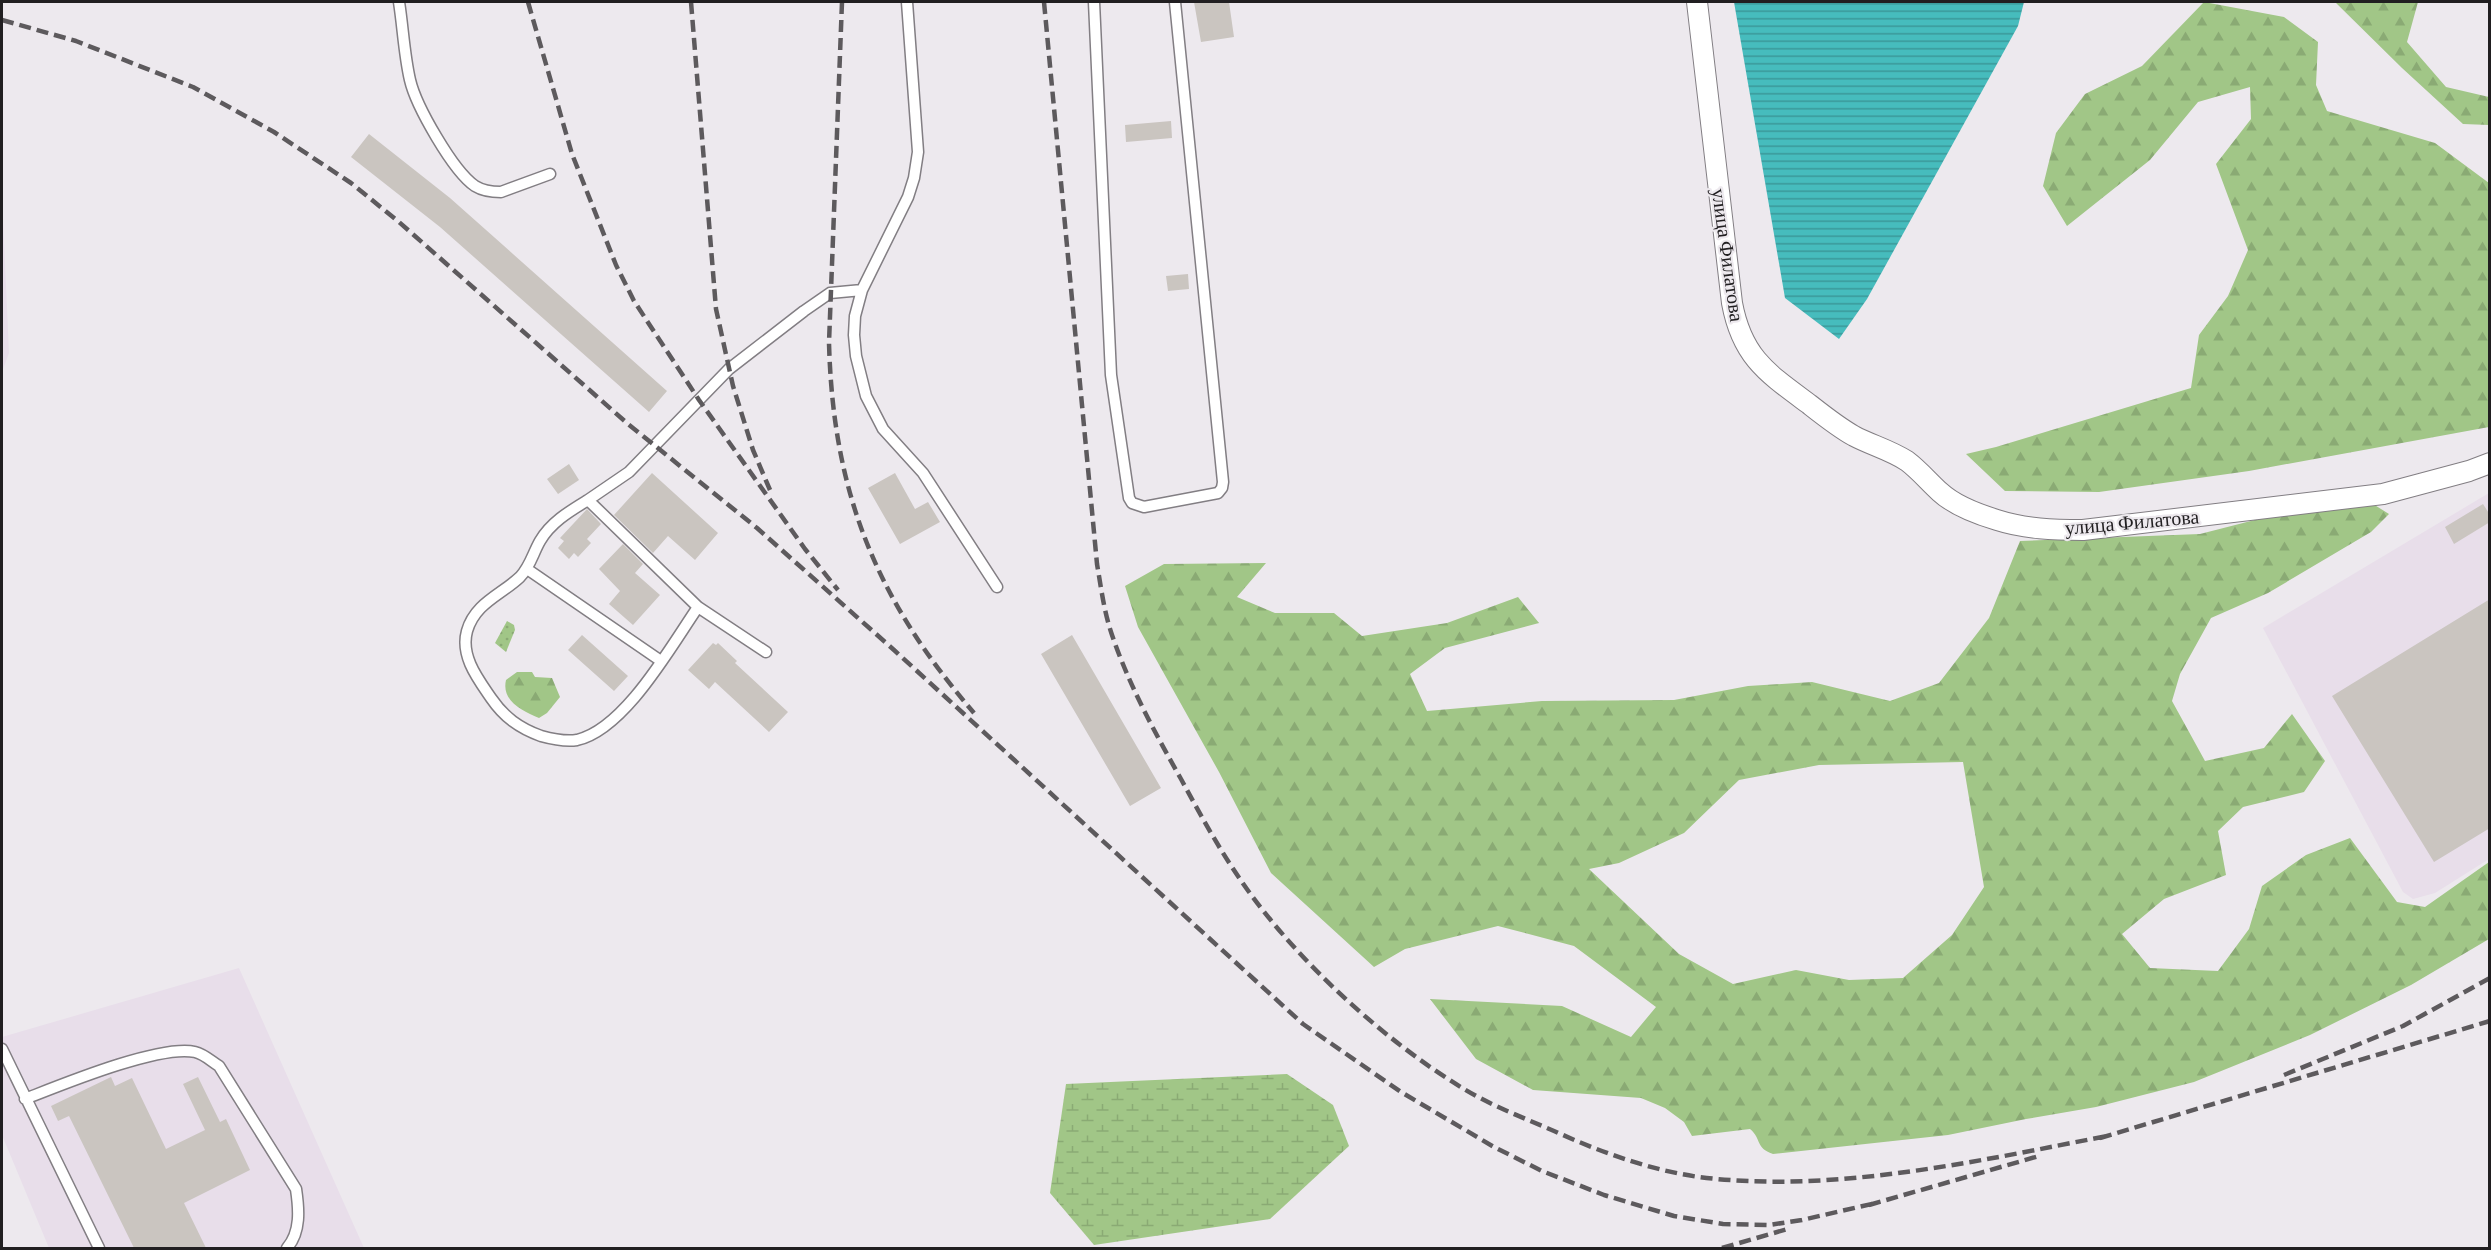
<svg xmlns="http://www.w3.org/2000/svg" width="2491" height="1250" font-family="'Crimson Pro',serif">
<defs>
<pattern id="green-dots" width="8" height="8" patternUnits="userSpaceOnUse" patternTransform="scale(1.5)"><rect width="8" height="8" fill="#a1c687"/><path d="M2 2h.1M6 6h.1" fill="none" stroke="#8aaa74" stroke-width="1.8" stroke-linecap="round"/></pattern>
<pattern id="forest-firs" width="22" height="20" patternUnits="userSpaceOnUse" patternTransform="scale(1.5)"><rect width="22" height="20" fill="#a1c687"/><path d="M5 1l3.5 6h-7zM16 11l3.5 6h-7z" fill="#8aaa74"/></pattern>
<pattern id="wetland-marsh" width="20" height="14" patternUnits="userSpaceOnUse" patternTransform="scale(1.5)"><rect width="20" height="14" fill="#a1c687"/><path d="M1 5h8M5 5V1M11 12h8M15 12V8" fill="none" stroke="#8aaa74"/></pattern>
<pattern id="water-rules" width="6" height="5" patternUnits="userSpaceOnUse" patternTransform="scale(1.5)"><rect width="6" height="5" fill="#46bcbd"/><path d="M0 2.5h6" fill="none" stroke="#3a9899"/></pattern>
</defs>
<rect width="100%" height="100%" fill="#ede9ee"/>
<path fill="#e8deea" d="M2,196L9,353L2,372Z
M2489,493V859L2435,893L2413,899L2403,892L2263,628Z
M239,968L364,1248H49L2,1135V1037Z"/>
<path fill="url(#green-dots)" d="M507,621L514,625L515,630L506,652L495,643Z"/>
<path fill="url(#forest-firs)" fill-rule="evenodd" d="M2204,2L2284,17L2318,42L2316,85L2327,111L2435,143L2489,183V427L2249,471L2099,492L2005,491L1966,454L1996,447L2191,388L2199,335L2228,296L2248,250L2216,164L2251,119L2250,87L2198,102L2150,160L2067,226L2043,186L2056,133L2085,94L2142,66Z
M2335,2H2418L2407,42L2446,87L2489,97V125L2463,124L2402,68Z
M2357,494L2389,514L2371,532L2268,593L2211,618L2180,674L2172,701L2205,761L2264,748L2292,714L2325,761L2304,792L2243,807L2218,831L2226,875L2164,899L2122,934L2150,968L2218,971L2249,929L2262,886L2306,855L2350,838L2397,902L2425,907L2489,862V939L2411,985L2310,1035L2194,1082L2096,1107L2026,1119L1948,1135L1773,1154C1755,1148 1762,1139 1750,1129L1692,1136L1684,1122L1665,1108L1641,1098L1533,1090L1476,1059L1430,999L1562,1006L1631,1037L1656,1007L1574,946L1498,926L1405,949L1374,967L1271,873L1219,772L1138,627L1125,586L1164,564L1266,563L1237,597L1275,613H1334L1362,636L1447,623L1518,597L1539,623L1445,648L1410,674L1427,711L1542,701L1674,700L1748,686L1812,682L1890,701L1939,683L1989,618L2020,541L2200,534ZM1963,762L1984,887L1952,935L1903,978L1849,980L1796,970L1733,984L1679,954L1589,869L1619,863L1684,833L1739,780L1819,765Z
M517,672H532L535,677L552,678L560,697L547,713L539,718C524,711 501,702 506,680Z"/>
<path fill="url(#wetland-marsh)" d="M1287,1074L1333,1105L1349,1146L1270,1219L1094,1245L1050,1193L1066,1084Z"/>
<path fill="url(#water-rules)" d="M1734,2H2024L2018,26L1867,299L1839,339L1785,298Z"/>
<path fill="#cac5c0" d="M1194,2H1229L1234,37L1201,42Z
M1171,121L1172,138L1126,142L1125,125Z
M369,134L450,198L667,391L649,412L440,227L351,157Z
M1188,274L1189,289L1168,291L1166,276Z
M569,464L579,480L558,494L547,479Z
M652,473L718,533L695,560L668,536L653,553L614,515Z
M895,473L915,509L928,502L940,522L900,544L868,488Z
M2483,504L2490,515V522L2454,544L2445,527Z
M587,509L601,524L587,539L591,543L578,557L574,553L569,559L558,548L564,541L560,538Z
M623,544L643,564L635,573L660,595L633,625L609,604L620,591L599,569Z
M2490,599V828L2434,862L2332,696Z
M582,635L628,676L614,691L568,650Z
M1072,635L1161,788L1130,806L1041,654Z
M713,643L716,645L718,643L737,661L735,663L788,712L769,732L715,682L709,689L688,670Z
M111,1077L115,1086L132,1078L166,1149L205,1130L183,1084L198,1077L220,1122L226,1119L250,1170L184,1203L206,1248H134L69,1116L58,1121L51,1106Z"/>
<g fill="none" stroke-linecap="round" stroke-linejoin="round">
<g stroke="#827e83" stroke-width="13">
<path id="lane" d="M399,2C403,27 404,54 410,80C416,106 453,171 475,186C483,191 492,192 501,192L550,174
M907,2L918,152L914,178L908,197L862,290L855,316L854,335L856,356L866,396L883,429L923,473L997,587
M1094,2L1111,375L1129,498L1132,503L1144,507L1218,493L1222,488L1223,482L1175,2
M588,500C570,511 551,522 540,541C533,553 530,567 520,577C501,595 475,603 467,631C460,656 478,679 491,698C504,717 519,728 541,736C552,739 565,742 577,740C625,729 671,646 698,607L588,500L629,472L729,369L804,311L830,293L862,290
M527,569L661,661
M698,607L766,652
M2,1049L99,1248
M25,1099C61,1085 160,1044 195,1052C204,1054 211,1061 219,1066L296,1189C299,1209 301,1232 287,1248"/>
</g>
<g stroke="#827e83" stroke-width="22">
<path id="street" d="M1697,2L1732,303C1742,357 1767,373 1809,404C1823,415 1838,427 1854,436C1871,445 1890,450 1907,461C1919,470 1929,482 1940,492C1955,506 1977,514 1997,520C2025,529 2054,530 2083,530L2383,494L2469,471L2490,463"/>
</g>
<use href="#lane" stroke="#fff" stroke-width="10"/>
<use href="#street" stroke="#fff" stroke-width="20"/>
<path stroke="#5d5a5d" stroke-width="4.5" stroke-dasharray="12 6" stroke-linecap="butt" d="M528,2L572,154L616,265L634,301L699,400L805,549L838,590
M691,2L716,309L733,386L753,450L770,490
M842,2L829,343C833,493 876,599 974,713
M1044,2L1097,564C1101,587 1104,612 1112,635C1129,685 1155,733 1181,779C1200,814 1219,849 1242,882C1295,959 1383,1040 1464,1089C1492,1106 1524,1118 1554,1131C1600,1152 1650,1170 1699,1177C1831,1194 1978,1161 2107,1136
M2,20L76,41L193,87L274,132L351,183L399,222L628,424L757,528L894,650L1303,1024L1401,1092L1494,1147L1542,1171L1604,1195L1674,1216L1723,1224L1769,1225L1802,1220L1876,1203
M2284,1075L2403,1026L2490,978
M2100,1138L2490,1021
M1869,1205L2039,1156
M1722,1248L1791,1228"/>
</g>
<g text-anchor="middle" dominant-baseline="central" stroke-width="4.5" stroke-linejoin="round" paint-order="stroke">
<g font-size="20" fill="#211f21" stroke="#ede9ee">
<text transform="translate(1728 255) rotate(82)">улица Филатова</text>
<text transform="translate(2132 522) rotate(-5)">улица Филатова</text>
</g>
</g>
<rect width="2491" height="1250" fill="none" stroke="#211f21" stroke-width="6"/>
</svg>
